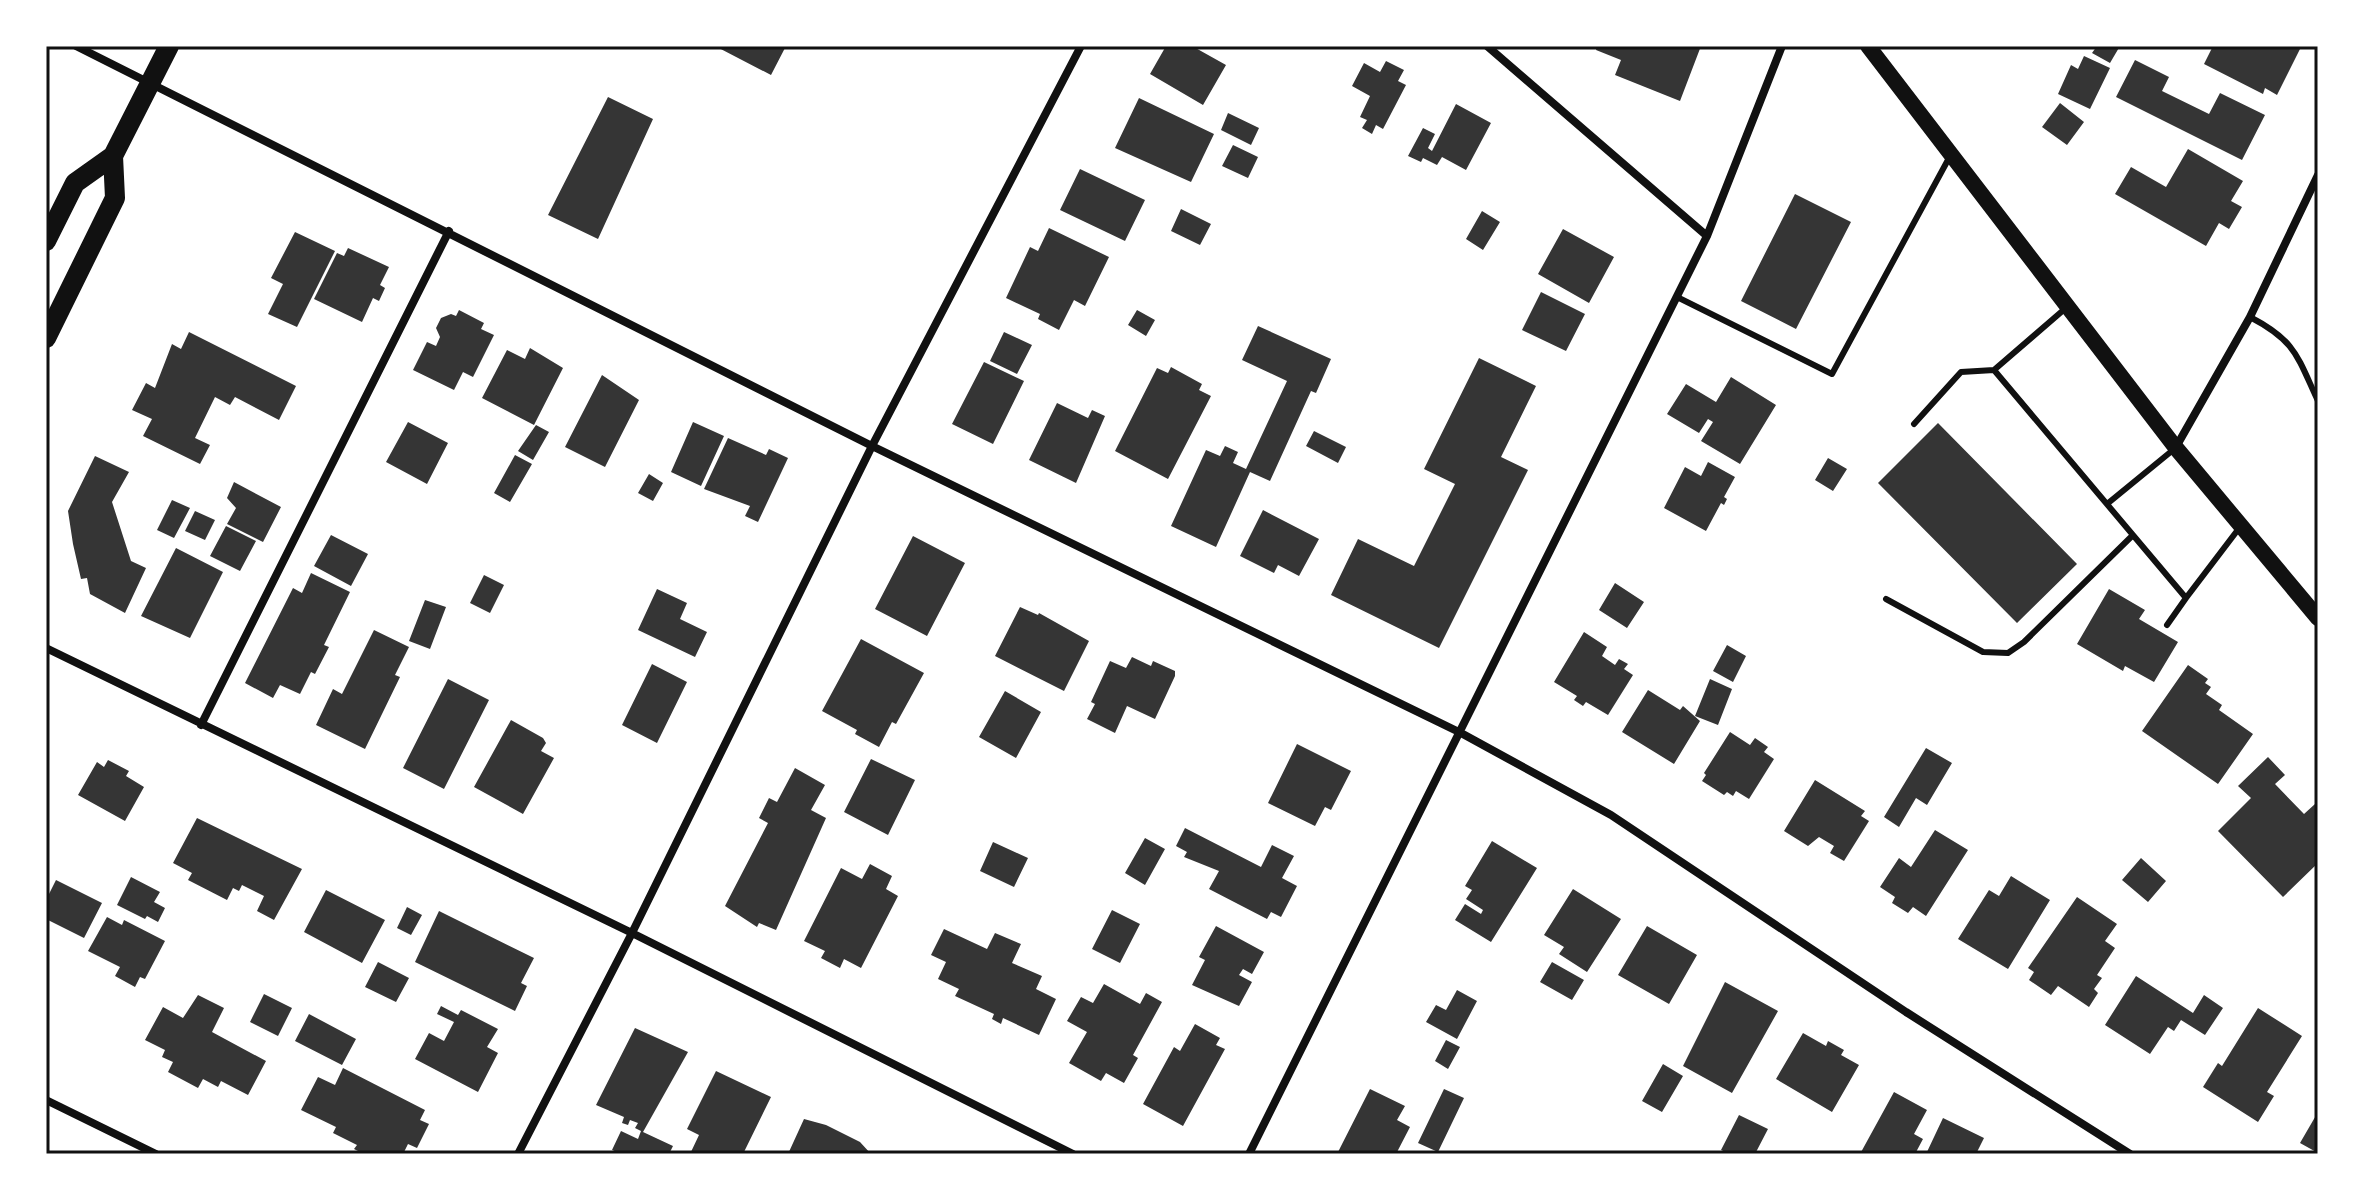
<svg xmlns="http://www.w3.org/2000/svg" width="2364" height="1200" font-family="'Varela Round',sans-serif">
<rect width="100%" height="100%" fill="#fff"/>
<path fill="#353535" d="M715,46H786L771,75Z
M1166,46H1192L1226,65L1203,105L1150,74Z
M1597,46H1701L1680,101L1615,75L1621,60L1596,50Z
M2097,46H2120L2110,63L2092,53Z
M2213,46H2294L2300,49L2277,95L2265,88L2263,94L2204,64Z
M2084,56L2110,68L2090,109L2058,94L2071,65L2078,69Z
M2135,60L2169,77L2162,91L2209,114L2220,93L2265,115L2242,160L2116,97Z
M1386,61L1404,70L1398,81L1406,85L1383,129L1376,125L1372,134L1362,128L1367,120L1360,117L1370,96L1352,86L1364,63L1380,72Z
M608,97L653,119L598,239L548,215Z
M1139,98L1214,134L1191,182L1115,148Z
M2060,103L2084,122L2067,145L2042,127Z
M1456,104L1491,123L1466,170L1442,157L1437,165L1423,158L1421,162L1408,156L1423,128L1435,134L1428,148L1432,151Z
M1228,113L1259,128L1251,145L1221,130Z
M1233,145L1258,157L1248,178L1222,166Z
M2188,149L2243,181L2231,201L2242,207L2229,229L2219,223L2206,246L2115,194L2131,167L2166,187Z
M1080,169L1145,200L1125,241L1060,210Z
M1795,194L1851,222L1796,329L1741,301Z
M1181,209L1211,224L1200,245L1171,231Z
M1482,211L1500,222L1483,250L1466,239Z
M1049,228L1109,257L1085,306L1074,300L1059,330L1038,319L1040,314L1006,298L1030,247L1038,251Z
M1563,229L1614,257L1589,303L1538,274Z
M295,232L335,251L297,327L268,314L283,284L271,278Z
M348,248L389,267L380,285L385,288L379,301L373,298L362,322L314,299L337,253L344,256Z
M1541,292L1585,314L1566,351L1522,330Z
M459,310L484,323L481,329L494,335L473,377L463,372L454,390L413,370L427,342L436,346L440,337L436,328L441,318L451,314L456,316Z
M1137,310L1155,320L1146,336L1128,325Z
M1258,326L1331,359L1316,393L1311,391L1270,481L1250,472L1216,547L1171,526L1206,450L1220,456L1225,446L1238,452L1233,463L1246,469L1287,381L1242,360Z
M189,332L296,386L279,420L235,397L230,405L215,397L195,438L210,445L200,464L143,436L152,419L132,410L146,383L155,388L172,344L181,349Z
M1004,332L1032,345L1017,374L990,361Z
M530,348L563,368L534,425L482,398L507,350L525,359Z
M1479,358L1536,386L1501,457L1528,470L1439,648L1331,595L1358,539L1414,566L1455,484L1424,469Z
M984,362L1024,381L993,444L952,424Z
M1171,367L1202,384L1199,390L1211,396L1168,479L1115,451L1157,368L1168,373Z
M602,375L639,400L605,467L565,447Z
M1731,377L1776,405L1740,464L1701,441L1713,422L1708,419L1699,433L1667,414L1686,384L1716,402Z
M1057,403L1088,418L1092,410L1105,416L1076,483L1029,460Z
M408,422L448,443L427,484L386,462Z
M693,422L724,436L701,486L671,472Z
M1938,423L2077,564L2017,623L1878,483Z
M536,425L549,432L533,460L518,451Z
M1314,431L1346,447L1338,463L1306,446Z
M728,438L766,455L769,449L788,458L758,522L745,516L750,506L704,489Z
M515,455L532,464L510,502L494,493Z
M95,456L129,472L112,502L131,561L146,568L125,613L90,594L87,578L81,579L73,544L68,511Z
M1828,458L1847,469L1833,491L1815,480Z
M1708,462L1735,477L1724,497L1727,499L1724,505L1721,503L1706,531L1664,508L1685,467L1701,476Z
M649,474L663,483L653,501L638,493Z
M234,482L281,507L263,542L227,524L236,508L227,498Z
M172,500L190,508L174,538L157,530Z
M1263,510L1319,539L1299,576L1278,565L1274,573L1240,556Z
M195,511L215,520L205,540L185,531Z
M226,526L256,541L240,571L210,556Z
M331,535L368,554L351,586L314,566Z
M913,536L965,563L927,636L875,609Z
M176,548L223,572L190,638L141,616Z
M311,573L350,592L324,645L329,647L315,674L311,672L300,694L280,685L273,698L245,683L293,588L302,593Z
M484,575L504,585L490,613L470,603Z
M1615,583L1644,602L1627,628L1599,610Z
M657,589L687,603L680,619L707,632L695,657L638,630Z
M2109,589L2145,610L2139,619L2178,642L2154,682L2125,666L2123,671L2077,644Z
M425,600L446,607L430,649L409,641Z
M1020,607L1038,615L1039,613L1089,641L1064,691L995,656Z
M374,630L409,647L395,675L400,677L365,749L316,725L333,689L342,694Z
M1584,632L1607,647L1602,656L1615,665L1619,659L1628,664L1624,669L1633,675L1608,715L1586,702L1583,706L1574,700L1577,696L1554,682Z
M861,639L924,673L896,724L892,722L879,747L855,734L857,730L822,711Z
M1727,645L1746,656L1733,682L1713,671Z
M1132,657L1151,666L1153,661L1175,671V676L1155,719L1127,706L1115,733L1087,719L1095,704L1091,702L1110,661L1126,668Z
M652,664L687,682L657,743L622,725Z
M2188,665L2208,679L2205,683L2211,687L2206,694L2222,705L2219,710L2253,734L2218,784L2142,731Z
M448,679L489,700L444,789L403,768Z
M1710,679L1732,689L1718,725L1695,716Z
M1648,690L1680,710L1683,706L1700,721L1674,764L1622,732Z
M1005,691L1041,712L1016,758L979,737Z
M511,720L543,738L546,743L541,751L554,758L523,814L474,787Z
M1730,732L1750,745L1755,738L1768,747L1764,752L1774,759L1749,799L1736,791L1733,796L1727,792L1724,795L1702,781L1706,775L1704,773Z
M1297,744L1351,771L1331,810L1325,807L1315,826L1268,803Z
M1926,748L1952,763L1927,805L1916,798L1899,827L1884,817Z
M2268,757L2285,775L2275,784L2304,814L2315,804L2318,807V863L2283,897L2218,831L2251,798L2238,786Z
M871,759L915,780L888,835L844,812Z
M108,760L129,771L126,776L144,787L125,821L78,795L97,762L104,767Z
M795,768L825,785L811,810L826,818L776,930L759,923L757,927L725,906L768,823L759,818L769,798L777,802Z
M1815,780L1865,811L1861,816L1869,821L1844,861L1830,853L1834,846L1819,837L1808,846L1784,831Z
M197,818L302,869L274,920L257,911L264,896L242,885L239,891L233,888L227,900L188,880L192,873L173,863Z
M1185,828L1261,867L1272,845L1294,856L1282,878L1297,886L1281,917L1271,912L1267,919L1209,889L1219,871L1184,857L1187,852L1176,846Z
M1935,830L1968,850L1926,916L1913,907L1908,913L1892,903L1895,897L1880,887L1899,858L1911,867Z
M1145,838L1165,849L1145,885L1125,873Z
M1492,841L1537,868L1491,942L1455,920L1465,904L1481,914L1483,910L1466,899L1472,890L1465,886Z
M993,842L1028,858L1014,887L980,871Z
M2141,858L2166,881L2148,902L2122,880Z
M870,864L892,876L886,889L898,896L861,968L844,959L840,968L821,958L825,951L804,941L841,868L862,879Z
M2011,876L2050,900L2008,969L1958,939L1989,890L1999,896Z
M131,877L160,892L154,902L165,908L158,922L147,916L145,919L117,905Z
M56,880L102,903L84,938L46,919V900Z
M1573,889L1621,919L1587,972L1559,954L1564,947L1544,935Z
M326,890L385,920L362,963L304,932Z
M2077,897L2117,924L2105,941L2115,948L2097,975L2102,978L2094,989L2098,993L2089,1007L2058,986L2051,995L2029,980L2034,972L2028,968Z
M407,907L422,915L411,935L397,928Z
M1112,910L1140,924L1120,963L1092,949Z
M439,911L534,958L521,983L527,986L515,1011L415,962Z
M107,917L122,925L124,920L165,941L145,979L140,977L135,987L115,976L120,967L88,951Z
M1216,926L1264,952L1252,974L1243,969L1239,975L1252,982L1239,1006L1192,985L1205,960L1199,957Z
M1647,926L1697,955L1669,1004L1618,975Z
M944,929L987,949L995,933L1021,944L1012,963L1042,976L1036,989L1056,999L1039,1035L1003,1018L1001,1024L992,1019L994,1014L955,996L959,989L938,979L946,962L931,955Z
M378,962L409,978L396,1002L365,987Z
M1552,962L1584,980L1572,1000L1540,982Z
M2136,976L2193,1013L2204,995L2223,1008L2205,1035L2181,1020L2174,1031L2168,1027L2150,1054L2105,1025Z
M1725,982L1778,1011L1732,1093L1683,1066Z
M1104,984L1140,1004L1146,993L1162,1002L1133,1055L1138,1058L1124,1083L1106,1073L1101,1081L1069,1063L1087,1032L1067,1021L1081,997L1093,1003Z
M1457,990L1477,1001L1457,1039L1426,1022L1436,1005L1446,1010Z
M264,994L292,1008L278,1036L250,1022Z
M198,995L224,1008L212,1032L266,1061L248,1095L221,1081L218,1087L203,1079L198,1088L168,1072L173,1062L162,1057L165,1050L145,1040L163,1007L183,1018Z
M441,1006L458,1015L461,1010L498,1029L487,1047L498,1053L478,1092L415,1059L429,1033L444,1041L454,1022L437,1014Z
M2258,1008L2302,1036L2267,1092L2274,1096L2258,1122L2203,1087L2218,1063L2222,1066Z
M309,1014L356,1039L342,1065L295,1041Z
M1195,1024L1220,1038L1216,1045L1225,1049L1183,1126L1143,1104L1174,1047L1180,1051Z
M635,1028L688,1052L643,1132L673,1146L669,1154H622L612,1150L621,1131L638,1139L641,1131L635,1128L638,1123L630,1120L628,1125L622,1123L624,1117L596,1105Z
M1803,1033L1826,1046L1828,1041L1844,1050L1841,1055L1859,1065L1832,1112L1776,1079Z
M1446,1040L1460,1047L1448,1069L1435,1061Z
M1663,1064L1683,1076L1662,1112L1642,1101Z
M343,1068L425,1110L420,1120L429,1124L417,1148L408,1144L403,1154H364L354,1149L357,1145L333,1133L336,1127L301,1110L318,1077L335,1085Z
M716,1071L771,1097L743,1154H690L699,1135L687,1129Z
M1370,1089L1405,1106L1397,1120L1410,1127L1396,1154H1337Z
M1444,1089L1464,1098L1438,1152L1418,1143Z
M1894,1092L1927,1110L1914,1134L1923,1139L1915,1154H1860Z
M2318,1112V1153L2300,1143Z
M1739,1115L1768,1129L1755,1154H1730L1721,1150Z
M1943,1118L1984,1138L1976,1154H1926Z
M804,1119L826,1125L860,1142L871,1154H788Z"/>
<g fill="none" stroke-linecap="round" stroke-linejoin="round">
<path stroke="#111" stroke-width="6" d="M1677,297L1832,374L1949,158
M2067,307L1994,370L2186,598L2240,527
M2250,317C2296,341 2297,356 2318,401
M1914,424L1961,372L1994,370
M2107,504L2173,450
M1886,599L1983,652L2008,653L2024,642L2132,536
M2167,625L2186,598"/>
<path stroke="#111" stroke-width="8" d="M76,46L872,446L1461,733L1611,815L1906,1012L2130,1154
M1487,46L1707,236
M2176,447L2250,317L2318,175
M46,648L632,933L1073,1154
M201,725L449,231
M46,1100L156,1154
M518,1154L632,933L872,446L1081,46
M1249,1154L1707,236L1782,46"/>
<path stroke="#111" stroke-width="16" d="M1868,46L2176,448L2318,618"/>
<path stroke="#111" stroke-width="20" d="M46,241L75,183L113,156L169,46
M46,338L115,198L113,156"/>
</g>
<rect width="2364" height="1200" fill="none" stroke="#ffffff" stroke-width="96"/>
<rect x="48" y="48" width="2268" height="1104" fill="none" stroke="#111" stroke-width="3"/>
</svg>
